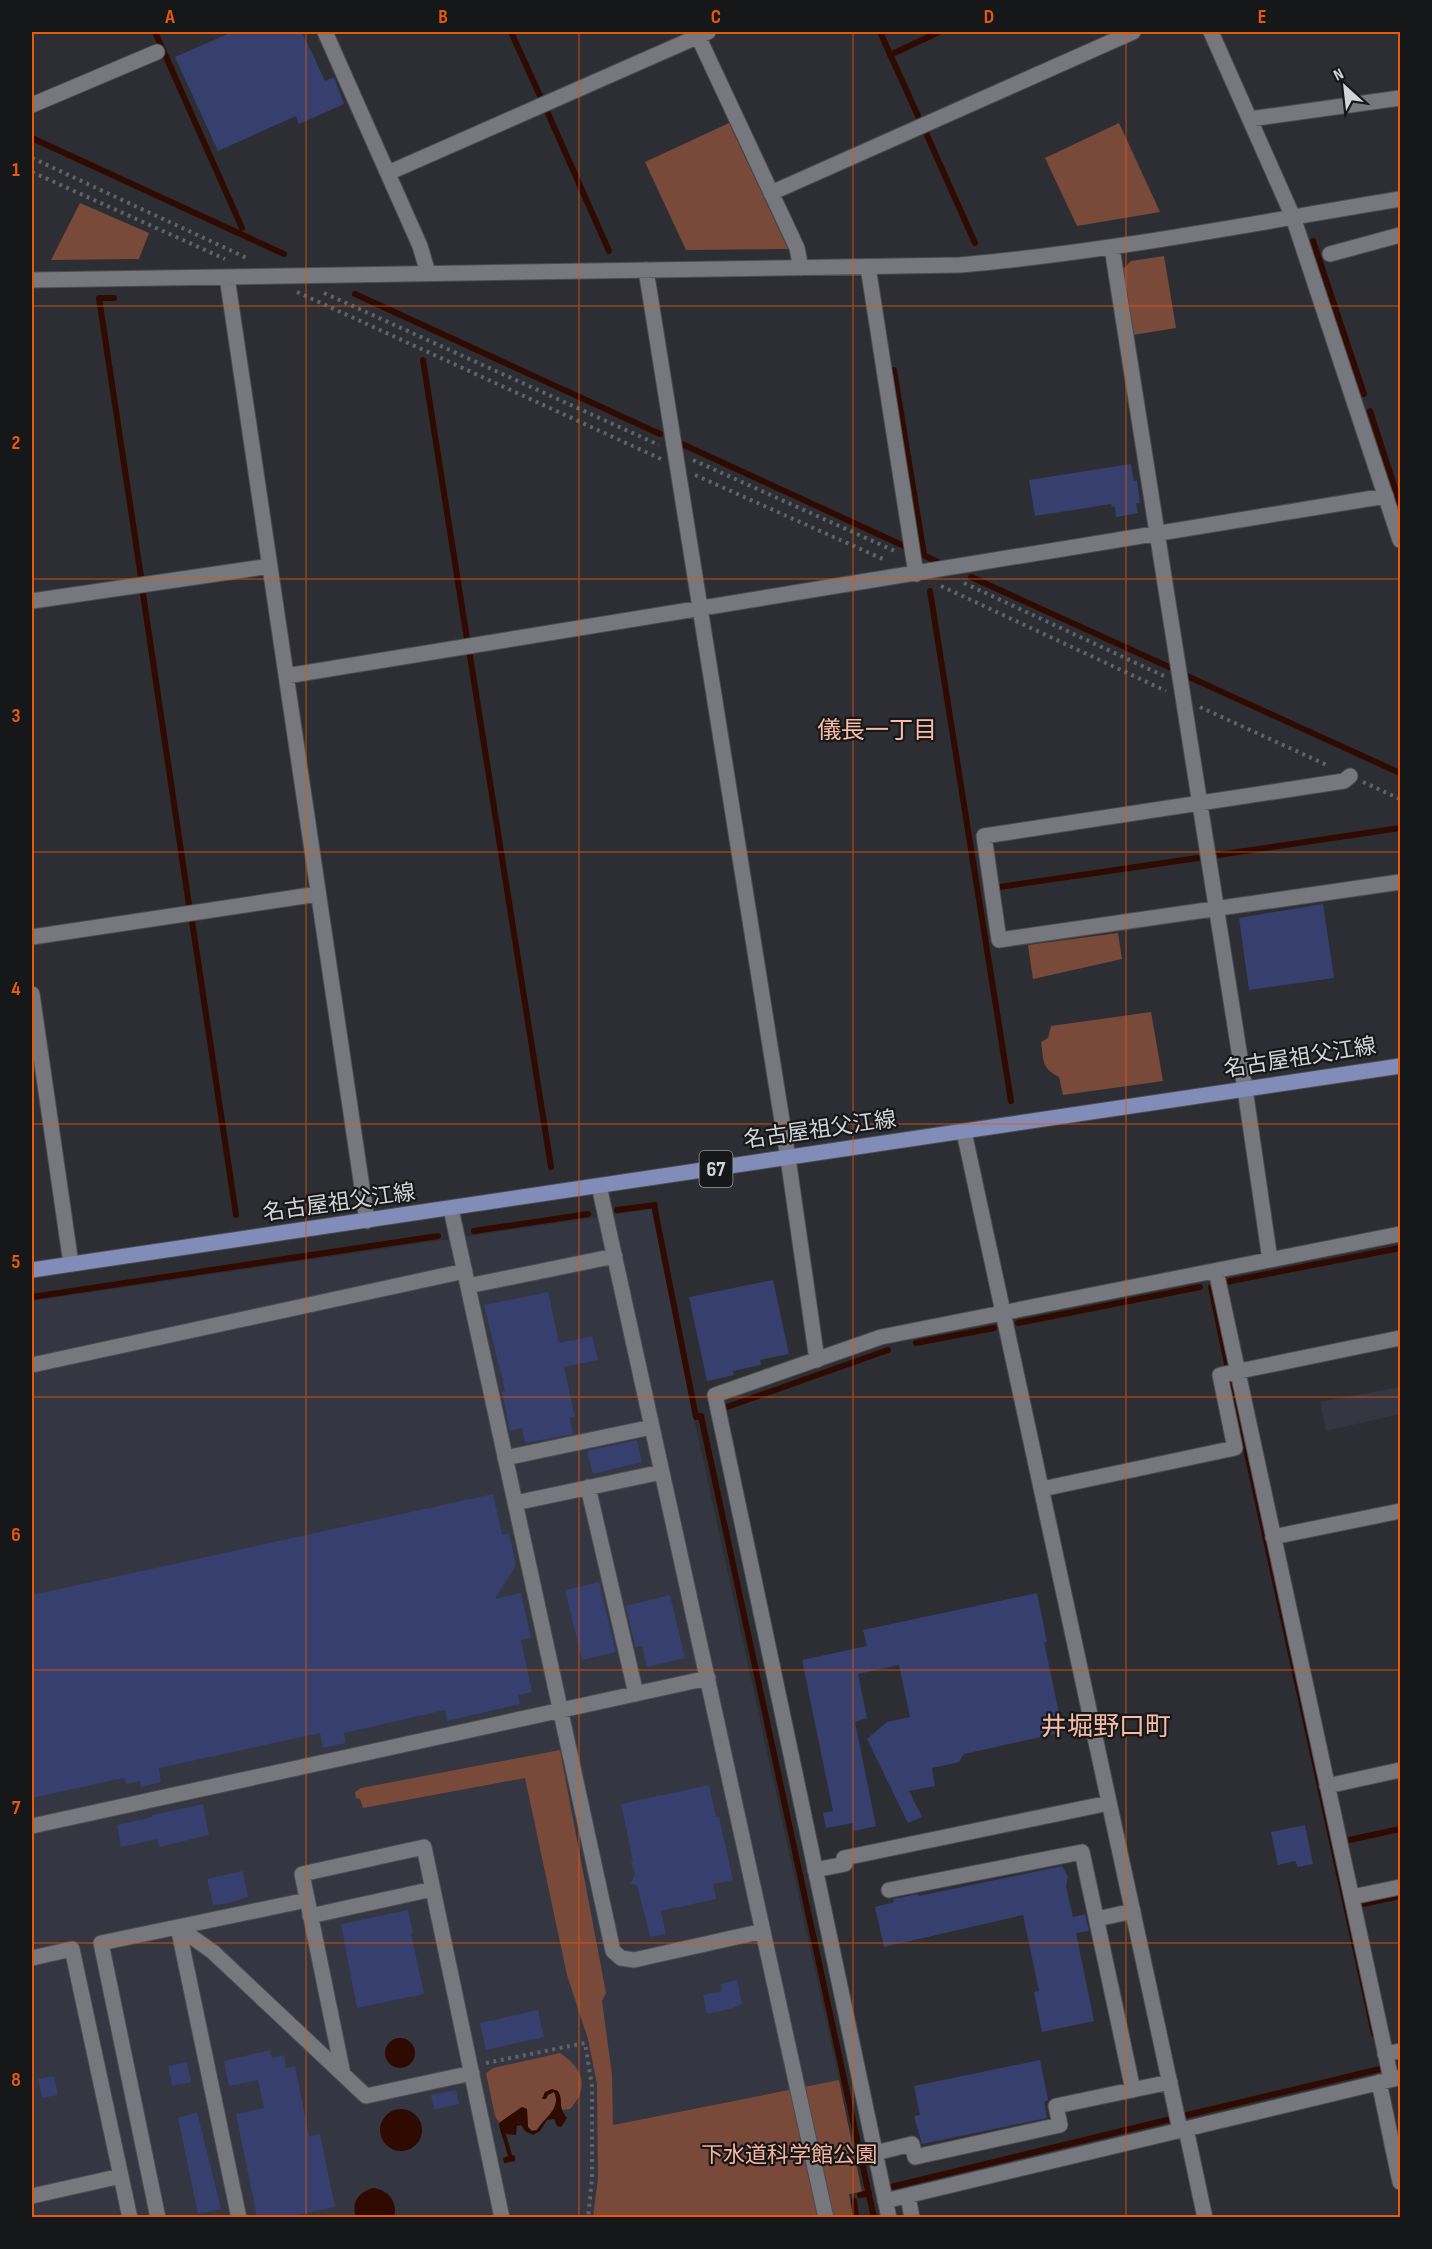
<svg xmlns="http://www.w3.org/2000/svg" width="1432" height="2249" font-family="'Sofia Sans Condensed','Noto Sans JP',sans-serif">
<rect width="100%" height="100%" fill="#2d2e33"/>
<path fill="#343641" d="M652,1209L695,1423L839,2080L613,2125L608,2217H32V1301Z
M1400,1387V1414L1326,1431L1320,1402Z"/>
<path fill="#794a3a" d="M729,123L788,249L686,250L645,162Z
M1119,123L1160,212L1077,226L1045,158Z
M80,203L149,233L139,259L51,260Z
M1164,256L1176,328L1133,335L1123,269L1131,261Z
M1118,933L1122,959L1033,979L1028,945Z
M1151,1012L1163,1081L1063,1095L1059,1077C1041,1068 1044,1060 1041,1042L1048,1038L1051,1026Z
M560,1750L606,1993L602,2001L612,2075L613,2125L839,2080L862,2192L849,2194L853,2217H593L598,2178L597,2084L588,2039L567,1975L525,1778L363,1808L360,1799L356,1798L355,1792L361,1788Z
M560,2053C583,2068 590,2087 570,2109L561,2110L560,2095L552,2089L546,2099L548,2095L554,2092C562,2108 544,2118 537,2130L532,2131L528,2127L527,2109L522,2107L499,2123L495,2116L486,2073L493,2068Z"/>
<path fill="#2f0a01" d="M385 2053a15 15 0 1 1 30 0a15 15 0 1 1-30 0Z
M552,2089L558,2091C564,2102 557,2105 567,2118L561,2127L557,2126L554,2119L547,2120L540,2131L533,2135L525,2131L521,2125L517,2126L516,2135L506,2134L512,2155L515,2156V2161L504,2163L503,2158L508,2156C506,2146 499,2129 499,2123L522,2107L527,2109L528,2127L532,2131L537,2130C544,2118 562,2108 554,2092L548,2095L546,2099H542L545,2092Z
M380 2130a21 21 0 1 1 42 0a21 21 0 1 1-42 0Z
M373,2188C389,2190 398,2202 394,2217H356C351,2203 358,2192 373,2188Z"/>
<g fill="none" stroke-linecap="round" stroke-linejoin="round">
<path stroke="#2f0a01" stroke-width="6" d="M155,32L242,228
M511,32L541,98
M880,32L918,116
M890,55L939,32
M546,109L609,251
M926,133L975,243
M32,138L284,254
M1313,241L1364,394
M355,294L660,434
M114,298H99L141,577
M423,360L467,639
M894,370L924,555
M1370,411L1400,504
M682,444L904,546
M921,554L942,564
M971,577L1169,667
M930,591L1011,1101
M143,594L189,905
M470,656L551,1167
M1187,676L1400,773
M1218,855L1400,828
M999,887L1198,858
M192,921L236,1215
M654,1205L696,1417L701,1416L874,2218
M617,1210L655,1205
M474,1231L588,1214
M1226,1282L1400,1248
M1211,1287L1227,1364
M32,1297L438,1236
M1018,1323L1200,1287
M916,1343L994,1328
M1231,1380L1374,2034
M727,1407L888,1350
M1349,1840L1400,1829
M1363,1904L1400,1896
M1187,2115L1380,2069
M891,2187L1171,2119
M860,2195L869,2193
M854,2201L856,2218"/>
</g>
<path fill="#363f6e" d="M232,32H302L325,81L334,77L344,104L299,124L296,116L218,151L175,57Z
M1131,464L1134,481L1137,480L1140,503H1136L1138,513L1116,517L1115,506L1112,507L1111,504L1035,516L1029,480Z
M1323,904L1334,978L1249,990L1239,918Z
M773,1280L789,1354L760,1360L761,1365L733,1371L734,1375L707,1381L689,1297Z
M548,1292L559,1343L592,1336L598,1360L564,1367L575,1417L570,1418L573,1434L525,1443L522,1428L510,1431L502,1392L505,1391L484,1305Z
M637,1440L642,1462L593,1474L587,1451Z
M493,1494L502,1535L509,1533L516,1565L495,1599L521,1593L531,1638L521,1640L532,1692L518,1695L520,1704L447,1721L445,1710L344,1733L346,1743L323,1748L320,1733L159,1768L161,1782L141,1787L140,1781L126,1784L124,1778L32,1798V1595Z
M599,1582L616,1652L582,1660L565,1590Z
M1037,1593L1047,1642H1044L1063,1732L964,1754L959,1762L932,1768L935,1786L909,1791L922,1817L908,1823L867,1739L887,1722L910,1717L899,1665L858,1674L867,1718L855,1722L876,1826L854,1831L853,1823L826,1828L823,1813L833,1811L802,1660L867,1646L863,1630Z
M670,1595L685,1658L647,1667L642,1646L635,1647L626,1606Z
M709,1785L716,1817H719L733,1880L713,1884L716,1899L661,1911L666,1934L650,1937L637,1885L630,1884L635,1875L631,1861H633L621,1804Z
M203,1804L209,1835L159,1847L157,1839L121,1847L117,1825L152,1817V1815Z
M1305,1825L1313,1864L1298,1867L1295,1861L1278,1865L1271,1832Z
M1062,1866L1068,1877L1066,1886L1073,1917L1085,1914L1089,1931L1076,1933L1094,2021L1042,2032L1034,1992L1039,1991L1023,1915L884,1947L875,1907L894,1902L893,1899L918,1894L919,1896Z
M243,1871L248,1897L225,1904L213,1905L207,1879Z
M408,1910L413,1933H411L424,1994L357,2008L341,1924Z
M737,1980L742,2004L730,2009L707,2014L703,1995L722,1991L721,1984Z
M538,2010L544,2037L486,2050L480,2023Z
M270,2050L272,2058L284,2055L286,2068L295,2066L309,2136L320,2134L335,2207L297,2215V2217H257L236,2114L264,2108L258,2080L229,2086L224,2061Z
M1040,2060L1048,2100L1044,2102L1047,2118L922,2144L914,2116L920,2115L914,2086Z
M187,2062L191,2082L172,2086L168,2066Z
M54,2076L58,2095L42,2098L38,2079Z
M456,2090L459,2104L434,2110L431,2095Z
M197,2112L221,2209L198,2214L178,2118Z"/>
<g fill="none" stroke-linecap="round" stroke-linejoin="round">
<g stroke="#4a4c50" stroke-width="17">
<path id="minor" d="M325,32L420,246L428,273
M696,32L797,248L801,268
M1211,32L1293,217L1400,540
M32,105L157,52
M1250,119L1400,98
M388,173L708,32
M771,193L1133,32
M1112,248L1245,1089L1270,1260
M1330,254L1400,235
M868,267L916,574
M646,270L788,1158L817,1360
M227,277L367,1221
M32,280L960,265C1108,252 1254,223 1400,199
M32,601L270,566
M286,676L1386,496
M1350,776L1344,781L984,836L999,940L1400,882
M32,937L318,894
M32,994L71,1264
M964,1132L1180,2130
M599,1186L826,2218
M451,1209L613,1951L621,1958L634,1960L763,1931
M1216,1271L1391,2079
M468,1286L615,1256
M32,1365L465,1271
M505,1458L652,1427
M588,1487L636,1694
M1042,1489L1235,1448L1220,1375L1400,1338
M515,1503L662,1472
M1273,1537L1400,1511
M1327,1786L1400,1770
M32,1826L708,1678
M815,1870L845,1864L844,1858L1109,1803
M889,1890L1082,1852L1133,2090
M1352,1897L1400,1887
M310,1916L433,1889
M1097,1919L1133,1911
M178,1927L213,1952L366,2096L472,2073
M178,1927L239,2218
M32,1958L72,1949L130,2218
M1385,2054L1400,2051
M343,2074L302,1874L424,1847L502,2218
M1379,2082L1400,2182
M1186,2129L1205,2218
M875,2153L912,2144L915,2157L1060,2125L1056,2106L1170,2082
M32,2196L121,2176
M908,2196L912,2218
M885,2201L1398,2078
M158,2218L101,1943L307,1900
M889,2218L715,1395L881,1337L1400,1234"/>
</g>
<g stroke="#4a4c50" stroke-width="17">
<path id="major" d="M32,1270L1400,1066"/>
</g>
<path stroke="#616266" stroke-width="4" stroke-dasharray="3 4.5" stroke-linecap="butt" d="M32,158L249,259
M32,172L225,259
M297,292L661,459
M324,293L659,445
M693,460L897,552
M695,475L885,560
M964,583L1164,676
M941,586L1166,691
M1200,707L1329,766
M1363,782L1400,799
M486,2063L585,2043L592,2086V2179L588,2218"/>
<use href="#minor" stroke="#76787d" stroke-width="15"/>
<use href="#major" stroke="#818cb9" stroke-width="15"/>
</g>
<path fill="none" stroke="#e8590c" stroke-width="1.5" stroke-opacity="0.55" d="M306,32V2218M579,32V2218M853,32V2218M1126,32V2218M32,306H1400M32,579H1400M32,852H1400M32,1124H1400M32,1397H1400M32,1670H1400M32,1943H1400"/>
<g text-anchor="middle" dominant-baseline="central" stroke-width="4.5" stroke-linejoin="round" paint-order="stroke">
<rect fill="#161719" stroke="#9a9b9e" stroke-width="1.5" x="699.5" y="1151" width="33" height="36" rx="4.5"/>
<g font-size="21" font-weight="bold" fill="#d3d4d7">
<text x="716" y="1169">67</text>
</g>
<g font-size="22" fill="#d3d4d7" stroke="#161719">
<text transform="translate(1300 1058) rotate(-9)">名古屋祖父江線</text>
<text transform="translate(820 1130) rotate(-8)">名古屋祖父江線</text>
<text transform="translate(339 1203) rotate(-8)">名古屋祖父江線</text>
</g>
<g font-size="22" fill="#f9b39c" stroke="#161719">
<text x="789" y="2155">下水道科学館公園</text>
</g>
<g font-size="24" fill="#fbbca6" stroke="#161719">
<text x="877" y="730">儀長一丁目</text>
</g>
<g font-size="26" fill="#fbbca6" stroke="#161719">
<text x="1106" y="1727">井堀野口町</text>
</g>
</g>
<rect width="1432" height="2249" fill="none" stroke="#161719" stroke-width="66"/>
<g transform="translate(1345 87) rotate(333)" stroke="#161719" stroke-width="4.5" paint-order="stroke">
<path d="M0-4.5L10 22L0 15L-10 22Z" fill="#d3d4d7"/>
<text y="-9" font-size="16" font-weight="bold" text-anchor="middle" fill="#d3d4d7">N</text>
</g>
<rect x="33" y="33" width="1366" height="2183" fill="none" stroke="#e8590c" stroke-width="2"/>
<g font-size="20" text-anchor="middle" font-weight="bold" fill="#e8590c">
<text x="170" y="23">A</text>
<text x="443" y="23">B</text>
<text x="716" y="23">C</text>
<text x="989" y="23">D</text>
<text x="1262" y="23">E</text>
<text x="16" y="176">1</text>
<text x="16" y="449">2</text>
<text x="16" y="722">3</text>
<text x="16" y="995">4</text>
<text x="16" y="1268">5</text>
<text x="16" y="1541">6</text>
<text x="16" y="1814">7</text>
<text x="16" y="2086">8</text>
</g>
</svg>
